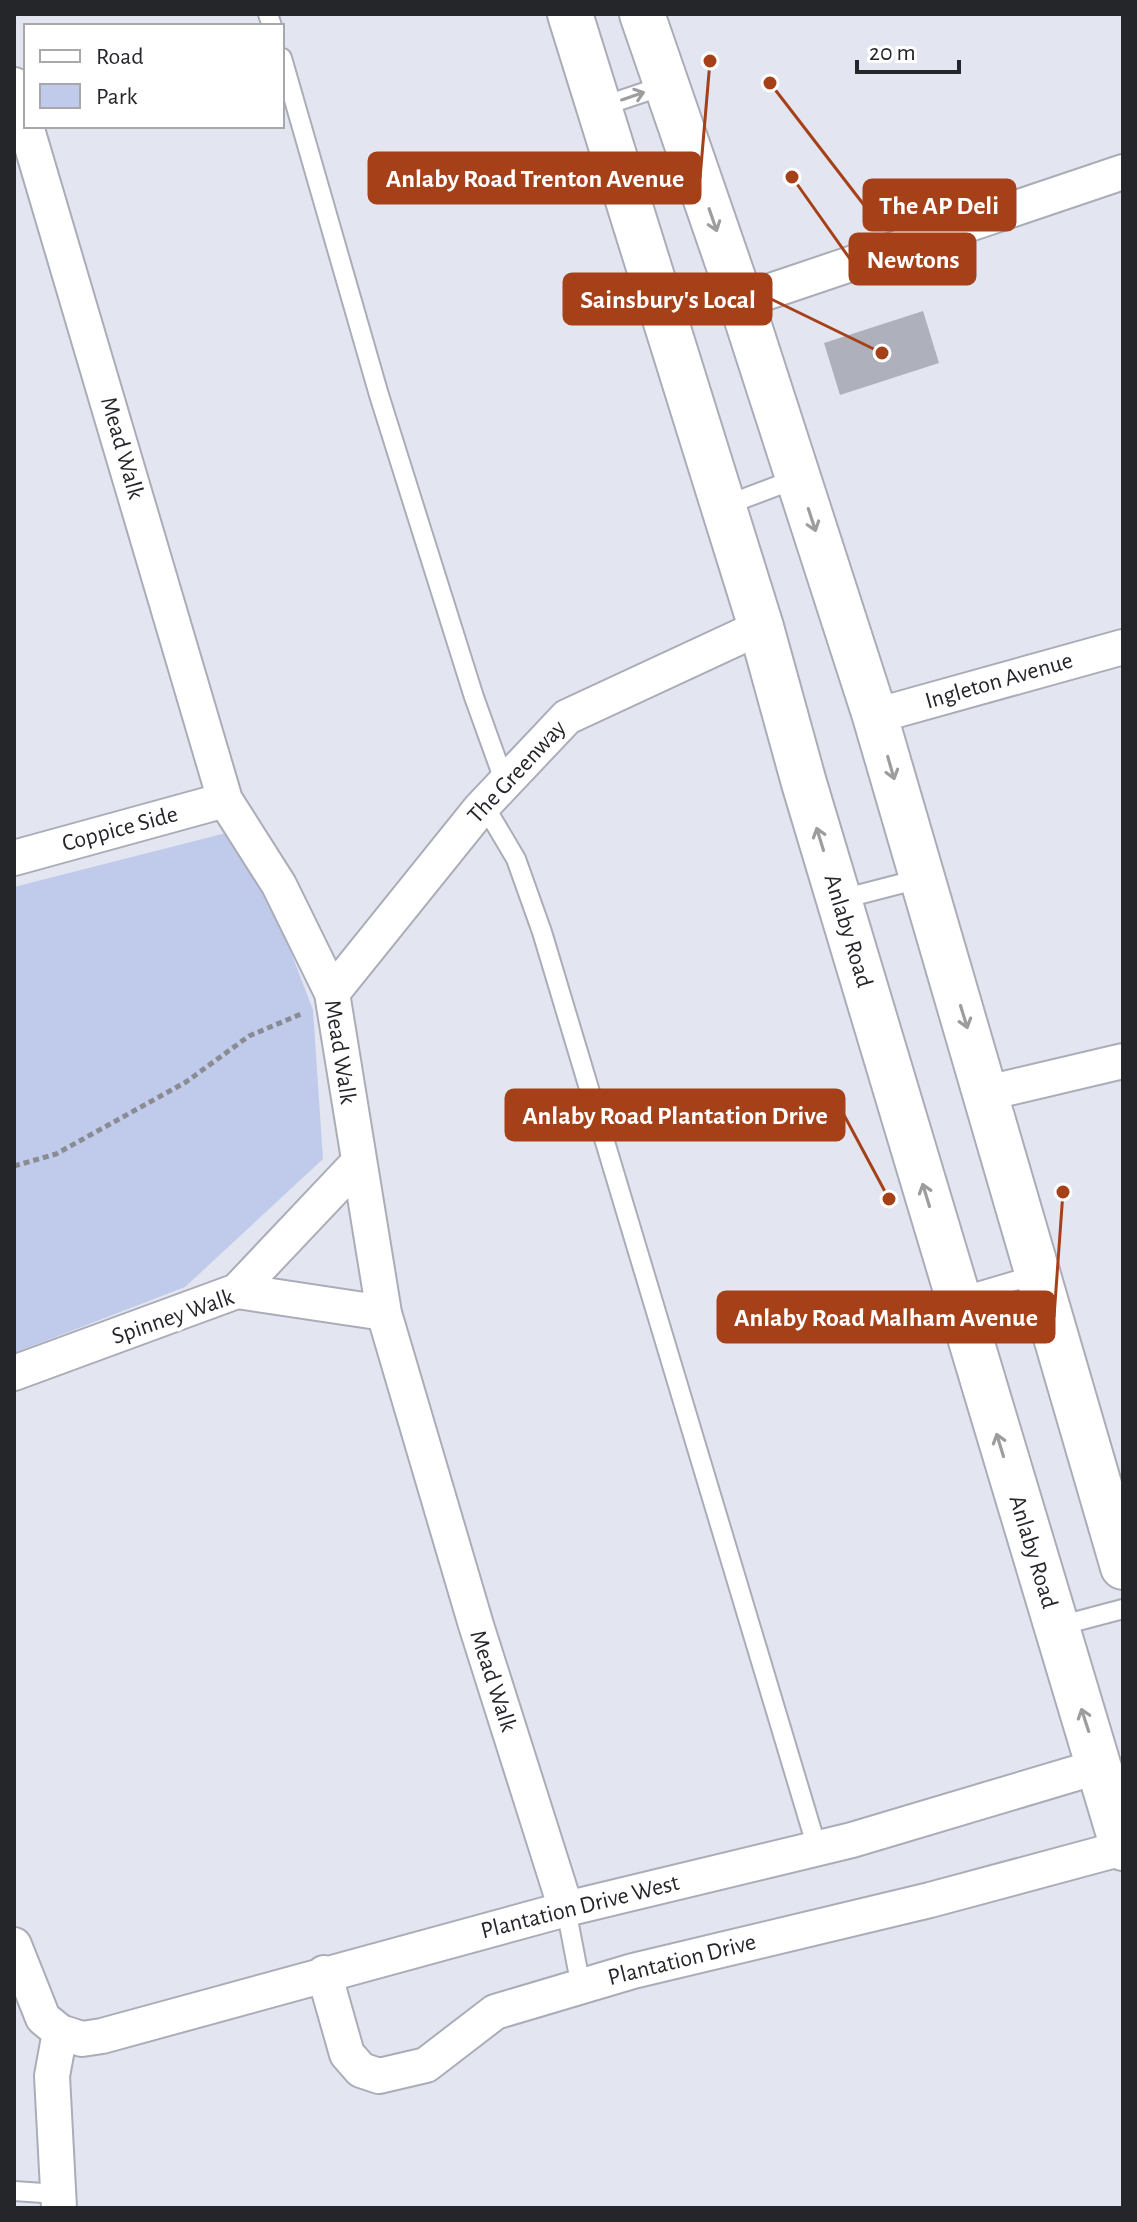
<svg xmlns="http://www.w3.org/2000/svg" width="1137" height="2222" font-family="'Alegreya Sans',sans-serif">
<rect width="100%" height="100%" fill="#e3e6f1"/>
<path fill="#c0caeb" d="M226,833L268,892L313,1010L323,1159L185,1287L14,1353V887Z"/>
<path fill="#aeb1bb" d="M923,311L939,363L840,395L824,343Z"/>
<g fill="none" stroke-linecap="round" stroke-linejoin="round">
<g stroke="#aaadb7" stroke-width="22">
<path id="service" d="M268,14L272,26
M282,58L379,395L474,697L505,783
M600,107L666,85
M724,506L798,478
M484,805L516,859L542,932L817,1848
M838,900L923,878
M957,1298L1038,1274
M1055,1627L1123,1609
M566,1909L581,1987
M14,2191L58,2194"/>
</g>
<g stroke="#aaadb7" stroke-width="38">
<path id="minor" d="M14,85L26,126
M26,126L225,800L279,885L332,993L384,1313L476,1625L566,1909
M741,301L1123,172
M875,716L1123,647
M14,858L225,800
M332,993L480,809L567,717L761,627
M987,1093L1123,1061
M237,1291L358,1163
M14,1373L237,1291L384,1313
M14,1945L43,2018L60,2032L52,2076L59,2208
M324,1973L347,2054L361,2070L379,2076L426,2065L495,2012L633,1971L930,1900L1123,1848
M60,2032L82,2039L102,2036L566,1909L852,1840L1100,1766"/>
</g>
<g stroke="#aaadb7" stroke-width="48">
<path id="secondary" d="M570,14L761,627L804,783L1123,1848
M642,14L741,301L875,716L1123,1567"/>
</g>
<path stroke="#8a8c93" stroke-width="5" stroke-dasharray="6 4" stroke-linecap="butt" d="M14,1166L56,1154L186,1082L249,1036L301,1014"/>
<use href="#service" stroke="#fff" stroke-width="18"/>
<use href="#minor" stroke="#fff" stroke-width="34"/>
<use href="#secondary" stroke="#fff" stroke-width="44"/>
</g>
<defs><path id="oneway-shaft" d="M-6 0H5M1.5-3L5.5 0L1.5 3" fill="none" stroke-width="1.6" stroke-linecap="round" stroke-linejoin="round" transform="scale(2)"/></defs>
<g stroke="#9d9d9f">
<use href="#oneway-shaft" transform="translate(633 96) rotate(-19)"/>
<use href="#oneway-shaft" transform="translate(713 220) rotate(71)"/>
<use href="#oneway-shaft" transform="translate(812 520) rotate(72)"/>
<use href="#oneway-shaft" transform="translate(891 768) rotate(74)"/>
<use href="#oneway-shaft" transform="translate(820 839) rotate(-107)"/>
<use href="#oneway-shaft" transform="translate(964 1017) rotate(73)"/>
<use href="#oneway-shaft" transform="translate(926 1195) rotate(-107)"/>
<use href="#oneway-shaft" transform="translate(1000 1445) rotate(-107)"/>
<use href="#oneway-shaft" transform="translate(1085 1720) rotate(-108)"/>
</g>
<g text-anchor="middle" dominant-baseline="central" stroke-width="8" stroke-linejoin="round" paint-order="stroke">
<g font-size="24" fill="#25262a" stroke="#fff">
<text transform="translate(122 448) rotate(74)">Mead Walk</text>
<text transform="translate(999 681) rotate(-16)">Ingleton Avenue</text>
<text transform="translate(517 772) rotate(-47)">The Greenway</text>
<text transform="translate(120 829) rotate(-15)">Coppice Side</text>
<text transform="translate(848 931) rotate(73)">Anlaby Road</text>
<text transform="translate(340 1052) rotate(81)">Mead Walk</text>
<text transform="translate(173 1317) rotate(-19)">Spinney Walk</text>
<text transform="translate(1033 1552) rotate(73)">Anlaby Road</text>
<text transform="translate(493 1681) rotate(72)">Mead Walk</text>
<text transform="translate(580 1907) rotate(-14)">Plantation Drive West</text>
<text transform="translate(682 1960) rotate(-14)">Plantation Drive</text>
</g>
</g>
<path fill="none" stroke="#a64019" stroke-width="3" d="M710 61L700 178M770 83L864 205M792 177L850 259M882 353L771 299M889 1199L844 1115M1063 1192L1054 1317"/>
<g fill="#a64019" stroke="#fff" stroke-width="3">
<circle cx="710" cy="61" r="8"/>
<circle cx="770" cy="83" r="8"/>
<circle cx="792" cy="177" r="8"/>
<circle cx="882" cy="353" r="8"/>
<circle cx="889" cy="1199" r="8"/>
<circle cx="1063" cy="1192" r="8"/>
</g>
<g fill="#a64019" stroke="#a64019" stroke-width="3">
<rect x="369" y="153" width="331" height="50" rx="8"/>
<rect x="864" y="180" width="151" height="50" rx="8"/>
<rect x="850" y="234" width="125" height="50" rx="8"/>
<rect x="564" y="274" width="207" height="50" rx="8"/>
<rect x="506" y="1090" width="338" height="50" rx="8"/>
<rect x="718" y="1292" width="336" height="50" rx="8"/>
</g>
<g font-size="26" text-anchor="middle" font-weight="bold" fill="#fff">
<text x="535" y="187">Anlaby Road Trenton Avenue</text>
<text x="939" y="214">The AP Deli</text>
<text x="913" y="268">Newtons</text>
<text x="668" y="308">Sainsbury's Local</text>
<text x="675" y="1124">Anlaby Road Plantation Drive</text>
<text x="886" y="1326">Anlaby Road Malham Avenue</text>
</g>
<rect width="1137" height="2222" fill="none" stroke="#25262a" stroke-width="32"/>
<rect x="24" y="24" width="260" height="104" fill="#ffffff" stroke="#a8a8aa" stroke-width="2"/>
<rect x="40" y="50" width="40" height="12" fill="#ffffff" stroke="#a8a8aa" stroke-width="2"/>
<text x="96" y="64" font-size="24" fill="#25262a">Road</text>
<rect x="40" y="84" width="40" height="24" fill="#c0caeb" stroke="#a8a8aa" stroke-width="2"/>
<text x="96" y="104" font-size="24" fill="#25262a">Park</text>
<path d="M857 60v12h102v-12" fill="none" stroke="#25262a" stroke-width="4"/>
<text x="869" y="60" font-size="24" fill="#25262a" stroke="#ffffff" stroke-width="6" paint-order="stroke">20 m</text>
</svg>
